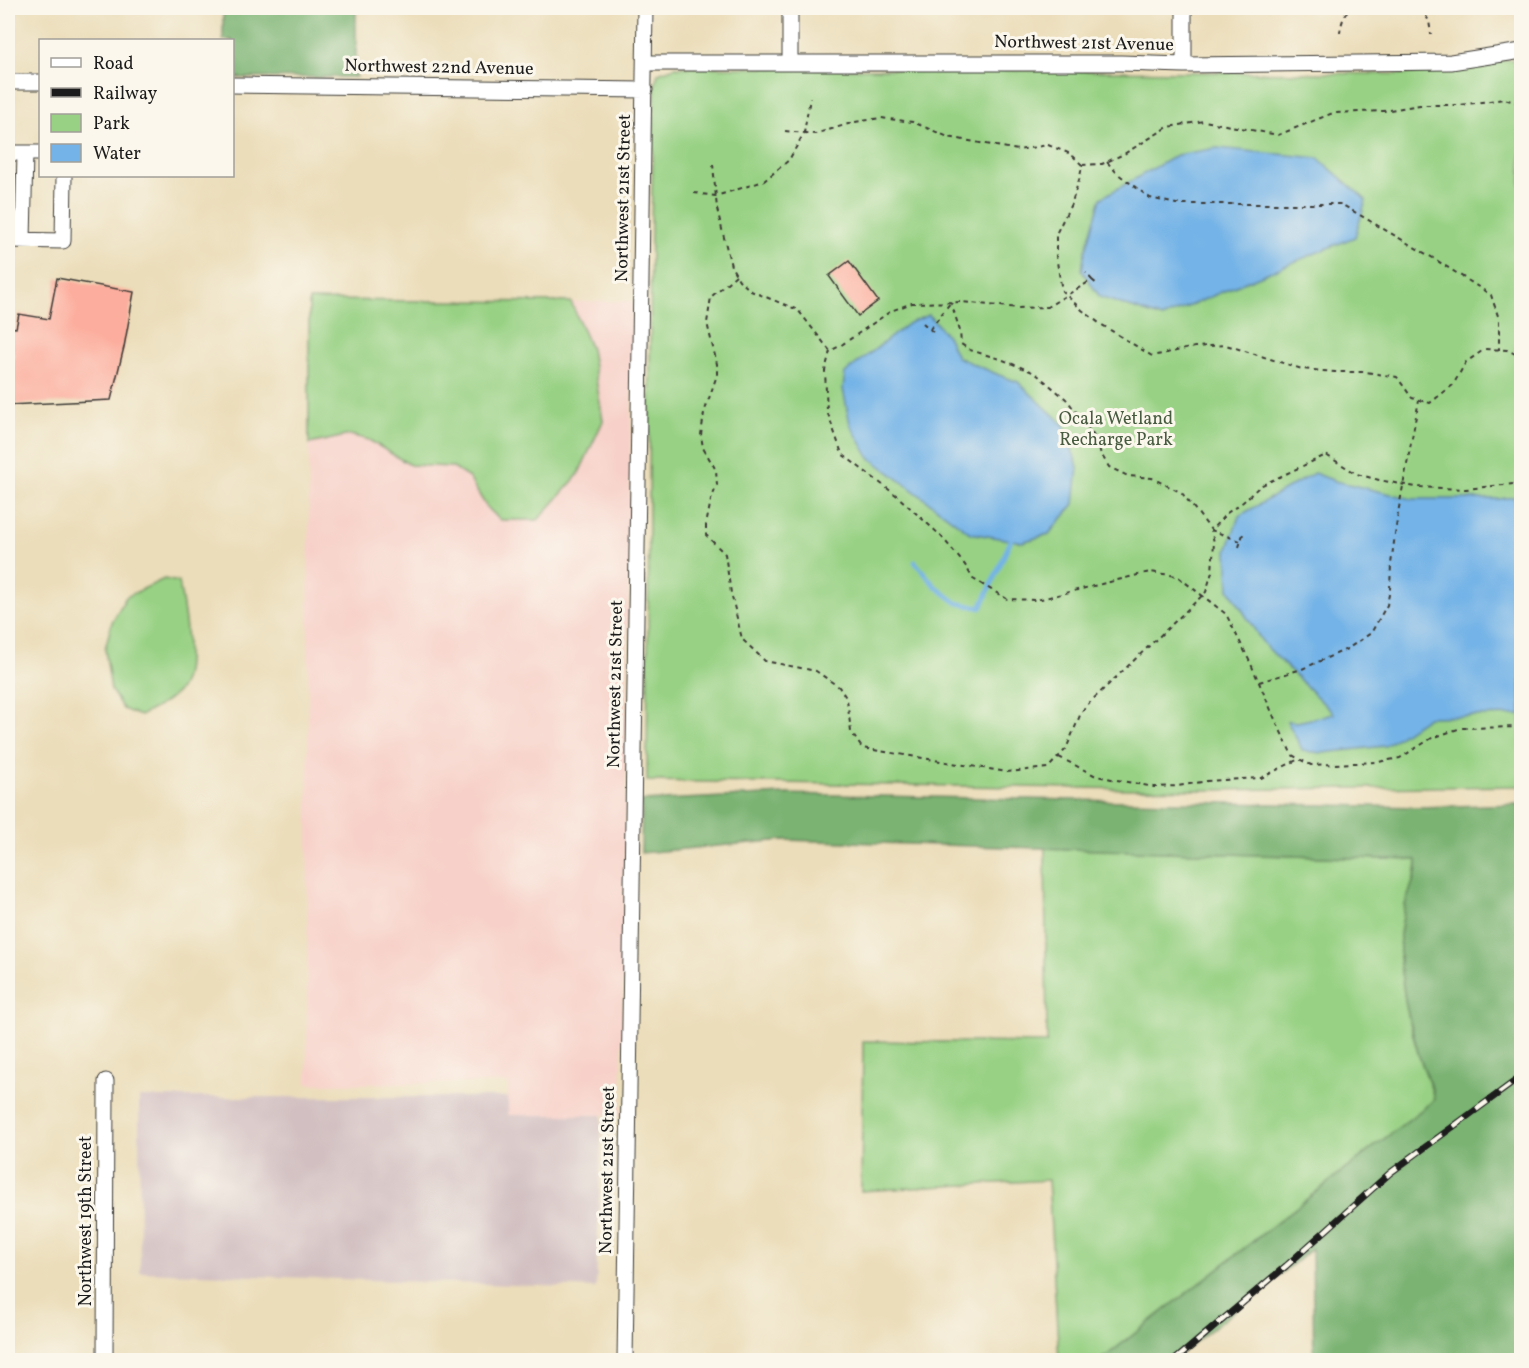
<svg xmlns="http://www.w3.org/2000/svg" width="1529" height="1368" font-family="Vollkorn,serif">
<rect width="100%" height="100%" fill="#fbf7ec"/>
<filter id="ink" filterUnits="userSpaceOnUse"><feTurbulence type="fractalNoise" baseFrequency=".0167" numOctaves="2"/><feDisplacementMap in="SourceGraphic" scale="12" xChannelSelector="R" yChannelSelector="G"/><feConvolveMatrix kernelMatrix="1 2 1 2 8 2 1 2 1" color-interpolation-filters="sRGB"/></filter>
<filter id="wash" filterUnits="userSpaceOnUse"><feTurbulence type="fractalNoise" baseFrequency=".008" numOctaves="4" result="noise"/><feDisplacementMap in="SourceGraphic" scale="24" xChannelSelector="R" yChannelSelector="G"/><feGaussianBlur stdDeviation="1.35" result="paint"/><feColorMatrix in="noise" values="0 0 0 0 0 0 0 0 0 0 0 0 0 0 0 0 0 1.4 0 .05"/><feComposite in="paint" operator="in"/></filter>
<g filter="url(#wash)">
<rect width="100%" height="100%" fill="#ebddb9"/>
<path fill="#f7d1c9" d="M633,301L621,1115H508V1083L307,1084L309,444L350,435L369,440L409,465L452,467L469,478L486,506L591,349L571,302Z"/>
<path fill="#d2bfc1" d="M139,1097H508V1115H602L596,1288L140,1272Z"/>
<path fill="#98d184" stroke="#5a7650" stroke-width="1.5" d="M1521,58V786L1202,790L647,781L651,225L655,84L658,73L675,67L1406,74Z
M309,300L571,302L591,349L603,421L578,475L538,520H500L486,506L469,478L452,467L410,465L369,440L350,435L309,444Z
M164,579L179,582C183,606 196,672 178,691C168,702 153,709 140,716L123,709L111,690L105,649L112,622L126,597Z
M1045,848L1417,860C1416,886 1401,910 1400,937C1398,972 1408,1022 1419,1056C1424,1071 1431,1084 1434,1100L1101,1360H1059L1048,1180L861,1191L863,1041L1047,1043Z"/>
<path fill="#7ab372" stroke="#4b6847" stroke-width="1.5" d="M223,8H356V77L233,78L232,40H223Z
M784,794L1419,807L1521,804V1360H1314L1312,1249L1173,1360H1101L1434,1100L1431,1085L1419,1056L1406,1006L1400,965V935L1405,905L1417,870V860L784,840L641,853L642,801Z"/>
<path fill="#73b3e7" stroke="#486882" stroke-width="1.5" d="M1217,148L1318,158L1366,200L1355,237L1231,288L1162,318L1100,297L1082,271L1084,256L1101,198L1177,155Z
M929,315L947,336L957,357L999,375L1018,382L1064,425L1078,467L1074,504L1049,534L1022,542L970,533L869,457L850,424L843,389L845,373L909,323Z
M1314,473L1335,481L1412,499H1499L1521,496V715L1428,717L1385,746L1323,753L1303,751L1287,721L1297,722L1334,714L1263,643L1229,589L1227,551L1239,516Z"/>
<g fill="none" stroke-linecap="round" stroke-linejoin="round">
<path stroke="#73b3e7" stroke-width="4.5" d="M915,562L936,587L957,603L981,608L1011,540"/>
</g>
<g id="blocks">
<path fill="#fcad9d" d="M849,261L878,301L858,316L829,276Z
M57,278L134,292L124,347L111,400L8,405L14,355L8,338V327L16,328L19,314L49,319Z"/>
</g>
</g>
<g filter="url(#ink)">
<use href="#blocks" fill-opacity="0" stroke="#3b3934" stroke-width="1.5"/>
<g fill="none" stroke-linecap="round" stroke-linejoin="round">
<g stroke="#3b3934" stroke-width="17">
<path id="minor" d="M790,8V63
M1184,8V65
M645,63H1121L1184,65L1451,62L1522,51
M8,82H40
M232,85L645,90
M8,153H40
M8,240L63,241L64,176
M23,240L25,153
M105,1360L106,1081
M625,1360L645,8"/>
</g>
<path stroke="#3b3934" stroke-width="2" stroke-dasharray="4.5 4.5" stroke-linecap="butt" d="M1421,8L1429,21L1431,34
M1340,33C1341,24 1344,14 1350,8
M785,131L815,134L855,122L881,118L913,122L948,137L1018,150L1048,145L1071,154L1082,165L1080,177L1072,202L1056,234V256L1062,291L1082,310L1099,323L1152,356L1195,347L1226,345L1302,369L1335,372H1366L1397,377L1412,398L1430,403L1453,385L1466,362L1485,349L1507,350L1522,357
M1107,162L1118,174L1150,198L1176,204H1341L1433,258L1491,295L1499,319V350
M713,164L717,209L731,266L739,280L751,291L798,310L830,351L840,346L891,311L912,303L962,302L1018,308L1047,307L1092,280L1086,273
M1082,165L1102,164L1124,154L1168,127L1204,121L1278,135L1333,113L1384,111L1420,105H1460L1504,99L1522,104
M694,193L716,196L764,181L789,160L804,133L810,98
M736,275L711,297L707,323L717,364V375L704,413L701,435L703,448L716,470L717,485L711,500L706,525V535L725,554L731,593L742,639L765,661L816,671L839,687L847,699L851,732L862,748L1007,772L1048,768L1066,749L1081,713L1089,703L1206,592L1212,572L1214,542L1211,530L1182,493L1152,478L1128,476L1109,467L1101,454L1095,438L1088,427L1066,399L1035,373L1003,360L970,350L961,344L960,331L951,302
M1092,280L1098,285
M923,323L935,334
M930,329L951,302
M830,351L825,371L827,411L842,454L896,495L941,536L965,565L973,579L1007,599L1037,600L1150,572L1177,576L1226,614L1251,664L1274,717L1292,755L1299,759L1311,765L1378,762L1400,758L1432,738L1461,728L1522,727
M1240,541L1211,530L1227,513L1243,502L1260,486L1326,455L1357,474L1379,480L1416,487L1466,489L1522,483
M1239,547L1243,534
M1259,682L1302,669L1347,649L1371,633L1387,605L1390,589L1391,564L1398,513L1419,400
M1059,757L1096,776L1154,787L1178,786L1207,781L1261,778L1299,759"/>
<use href="#minor" stroke="#fff" stroke-width="15"/>
<g stroke="#1c1c1c" stroke-width="7">
<path id="rail" d="M1175,1360L1286,1266L1390,1173L1522,1076"/>
</g>
<use href="#rail" stroke="#fbf7ec" stroke-width="4.5" stroke-dasharray="14" stroke-linecap="butt"/>
</g>
</g>
<g text-anchor="middle" dominant-baseline="central" stroke-width="6" stroke-linejoin="round" paint-order="stroke">
<g font-size="18" fill="#1c1c1c" stroke="#fbf7ec">
<text transform="translate(1084 44) rotate(1)">Northwest 21st Avenue</text>
<text transform="translate(439 68) rotate(1)">Northwest 22nd Avenue</text>
<text transform="translate(624 198) rotate(-89)">Northwest 21st Street</text>
<text transform="translate(616 684) rotate(-89)">Northwest 21st Street</text>
<text transform="translate(608 1170) rotate(-89)">Northwest 21st Street</text>
<text transform="translate(86 1221) rotate(-90)">Northwest 19th Street</text>
</g>
<g font-size="18" fill="#475b40" stroke="#fbf7ec">
<text x="1116" y="419">Ocala Wetland<tspan x="1116" dy="21">Recharge Park</tspan></text>
</g>
</g>
<rect width="1529" height="1368" fill="none" stroke="#fbf7ec" stroke-width="30"/>
<rect x="39" y="39" width="195" height="138" fill="#fbf7ec" stroke="#a29f99" stroke-width="1.5"/>
<rect x="51" y="58" width="30" height="9" fill="#ffffff" stroke="#a29f99" stroke-width="1.5"/>
<text x="93" y="69" font-size="18" fill="#1c1c1c">Road</text>
<rect x="51" y="88" width="30" height="9" fill="#1c1c1c" stroke="#a29f99" stroke-width="1.5"/>
<text x="93" y="99" font-size="18" fill="#1c1c1c">Railway</text>
<rect x="51" y="114" width="30" height="18" fill="#98d184" stroke="#a29f99" stroke-width="1.5"/>
<text x="93" y="129" font-size="18" fill="#1c1c1c">Park</text>
<rect x="51" y="144" width="30" height="18" fill="#73b3e7" stroke="#a29f99" stroke-width="1.5"/>
<text x="93" y="159" font-size="18" fill="#1c1c1c">Water</text>
</svg>
